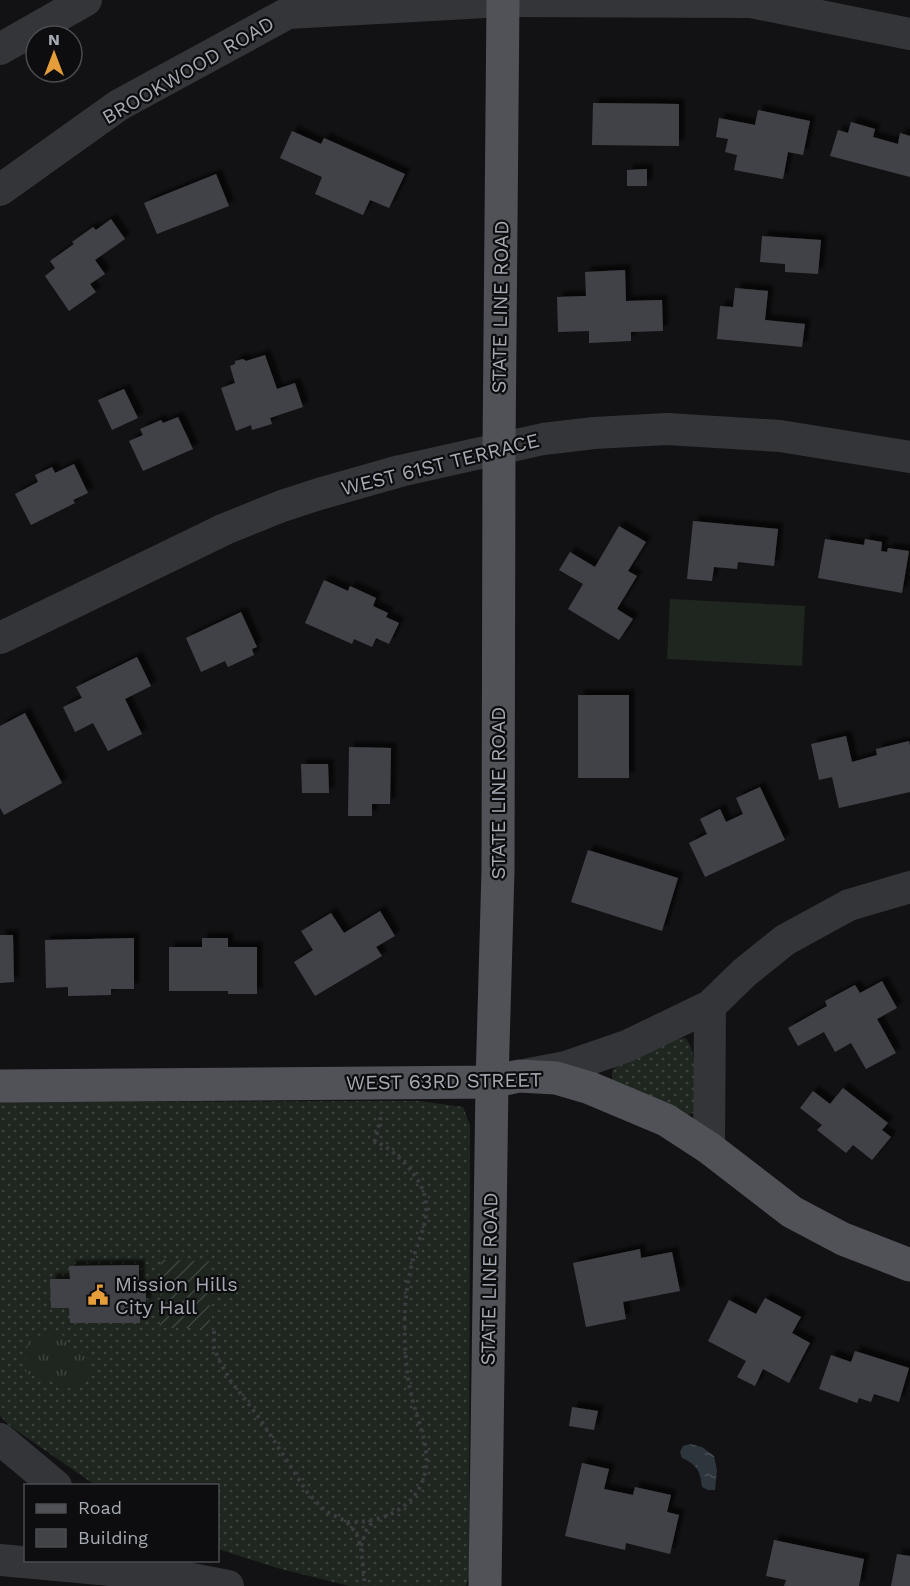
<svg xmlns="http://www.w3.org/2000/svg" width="910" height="1586" font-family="'Work Sans',sans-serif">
<defs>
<pattern id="grass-dots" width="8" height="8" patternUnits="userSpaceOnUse" patternTransform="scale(1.5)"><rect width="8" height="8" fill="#1f261f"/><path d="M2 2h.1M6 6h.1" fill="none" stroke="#3d433d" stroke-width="1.8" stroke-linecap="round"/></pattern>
<pattern id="park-tufts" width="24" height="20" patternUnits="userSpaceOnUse" patternTransform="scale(1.5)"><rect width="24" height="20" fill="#1f261f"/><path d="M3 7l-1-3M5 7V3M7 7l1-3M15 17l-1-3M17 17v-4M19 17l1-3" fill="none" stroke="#3d433d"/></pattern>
<pattern id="garden-furrows" width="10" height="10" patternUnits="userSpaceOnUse" patternTransform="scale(1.5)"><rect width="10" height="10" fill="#1f261f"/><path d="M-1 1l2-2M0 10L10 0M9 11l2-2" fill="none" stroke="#3d433d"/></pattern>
<pattern id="water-ripples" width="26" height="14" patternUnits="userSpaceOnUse" patternTransform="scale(1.5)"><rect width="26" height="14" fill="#2d363c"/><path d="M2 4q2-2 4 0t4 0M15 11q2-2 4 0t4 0" fill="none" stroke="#485056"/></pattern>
<filter id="shadow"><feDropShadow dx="5.5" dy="-5.5" stdDeviation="1.5" flood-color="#0009"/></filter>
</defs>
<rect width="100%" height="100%" fill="#121214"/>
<path fill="url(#grass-dots)" d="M685,1038C698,1049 695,1089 695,1106L693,1113L688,1115L612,1081V1072L616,1065L675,1039Z
M420,1101L463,1107L470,1125L469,1576L466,1586H349L277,1568L218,1549V1486L95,1485L10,1426L0,1416V1102Z"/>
<path fill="url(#park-tufts)" d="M58,1332L65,1337L67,1344L70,1348L83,1353L90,1361L91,1370L86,1379L67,1389L61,1387L54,1381H45L39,1377L27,1374C22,1368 24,1364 27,1357C29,1352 26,1348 28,1343C32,1333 41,1337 49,1334C52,1334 55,1332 58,1332Z"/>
<path fill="url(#garden-furrows)" d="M161,1260L209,1261L210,1328H160Z"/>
<path fill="#1f261f" d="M670,599L805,606L802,666L667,659Z"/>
<path fill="url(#water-ripples)" d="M690,1444L702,1447L714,1456L717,1470L715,1490H708L702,1487C700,1470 697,1465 682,1458L680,1452L683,1446Z"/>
<path fill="#414347" filter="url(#shadow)" d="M593,103L679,104V146L592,145Z
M758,110L810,121L803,155L788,152L783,179L734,170L737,155L725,152L728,139L716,137L719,118L755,125Z
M851,122L875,129L873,137L898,144L900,133L910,136V177L830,156L838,130L848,133Z
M292,131L321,144L324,138L405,174L389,208L370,200L363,215L315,194L322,177L280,158Z
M647,169V186H627V170Z
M216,174L229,206L157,234L144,203Z
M111,219L125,239L95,260L105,274L90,284L96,292L69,311L45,276L55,268L50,261L74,244L72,242L93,227L96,230Z
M762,236L821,240L818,274L785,272V264L760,262Z
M625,270L626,301L662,300L663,331L631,332V341L589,343V331L558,332L557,297L586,296L585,272Z
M735,288L768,291L765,320L805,324L802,347L717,339L720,306L733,307Z
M265,355L277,389L295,383L303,407L270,418L272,424L252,430L251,425L236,431L221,388L235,383L230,366L235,364V361L243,359L246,361Z
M124,389L138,418L112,430L98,400Z
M178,417L193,449L143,471L129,441L143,435L140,429L161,420L163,423Z
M74,464L88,493L73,500L75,503L31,525L15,494L38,482L35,475L52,467L55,473Z
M693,521L778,529L774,566L738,562L737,569L714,567L712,581L687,579Z
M619,526L646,542L628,571L637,576L617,609L633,619L619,640L568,609L583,584L559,570L570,552L595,567Z
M825,539L864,545L865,539L882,542L881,551L887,552L888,548L909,551L902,593L818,578Z
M324,580L348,591L350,586L376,598L373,606L388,613L386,617L399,623L389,644L376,638L372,647L354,639L352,644L305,623Z
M241,612L257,647L252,649L254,655L228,667L225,661L201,672L186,638Z
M137,657L151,686L125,699L142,734L108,751L93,723L75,732L63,707L82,698L76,687Z
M578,695H629V778H578Z
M25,713L62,783L4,815L0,808V726Z
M846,736L852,762L877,755L876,749L909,741L910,746V792L839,808L832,777L819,780L811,744Z
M349,747L391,748L390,804H372V816H348Z
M301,764H328L329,793H302Z
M760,787L785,840L705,877L689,843L707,834L700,819L720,809L726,822L743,814L736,798Z
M588,850L678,878L662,931L571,902Z
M380,911L395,936L376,947L382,956L315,996L294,962L313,950L301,931L331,913L344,933Z
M0,935H13L14,982L0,983Z
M134,938V989H111V995L68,996V987L46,988L45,940Z
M202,938H228V947H257V994H228V991H169V947H202Z
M882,981L897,1008L877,1019L896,1053L866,1069L851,1043L835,1052L824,1032L798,1046L788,1028L827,1006L825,1001L855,985L860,993Z
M843,1088L888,1123L882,1130L891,1137L872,1160L853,1145L846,1153L817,1130L822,1125L800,1108L813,1091L830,1104Z
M640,1249L641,1258L672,1252L680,1291L623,1302L626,1319L586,1327L573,1263Z
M139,1265V1287H146V1304H140V1323H70L69,1308H51L50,1279H70L69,1266Z
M765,1298L801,1317L792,1333L810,1343L789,1383L763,1369L755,1386L737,1377L746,1361L708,1341L729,1300L756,1314Z
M855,1351L909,1368L899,1402L874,1394L871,1402L859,1398L857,1403L819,1389L831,1355L851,1362Z
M572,1407L598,1411L594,1430L569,1426Z
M582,1463L609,1469L604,1489L633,1495L635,1487L671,1495L667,1512L679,1515L670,1554L626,1543L625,1550L565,1536Z
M774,1540L864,1559L859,1586H784L786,1580L766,1576Z
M897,1554L910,1556V1586H891Z"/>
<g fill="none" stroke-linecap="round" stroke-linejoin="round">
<path stroke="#3a3c3f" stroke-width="4" stroke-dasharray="3 4.5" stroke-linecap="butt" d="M214,1331V1348L220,1362L230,1380L260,1419L307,1492L325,1511L347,1522L356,1533L361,1547L365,1586
M347,1522C390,1524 431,1500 426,1451C424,1433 416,1416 412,1398C405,1370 404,1337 405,1308C406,1292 409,1275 413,1259C419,1238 430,1219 425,1197C419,1174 396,1151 375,1141L382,1112
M361,1546L366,1531L373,1521"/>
<path stroke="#343539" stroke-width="32" d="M0,49L86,0
M0,190L119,105L288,13L503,1L751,2L910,34
M0,638L225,529L282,506L319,494L400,471L543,439L594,433L667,429L780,436L910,457
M529,1074L566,1067L627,1046L710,1006L744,973L785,940L849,905L910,887
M709,1148L710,1006
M0,1439L56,1486
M0,1560L176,1576L228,1586"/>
<path stroke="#505257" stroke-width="33" d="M0,1086L492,1082L519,1076L556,1078L590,1088L666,1120L709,1148L792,1212L843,1239L910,1265
M485,1586L492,1082L498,871L499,449L503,0"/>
</g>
<defs>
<g id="civic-bare" transform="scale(1.62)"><path d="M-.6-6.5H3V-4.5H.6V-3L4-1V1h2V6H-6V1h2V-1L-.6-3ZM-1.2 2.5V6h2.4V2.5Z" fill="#e59d39" stroke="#0d0d0f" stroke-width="2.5" paint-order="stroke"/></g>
</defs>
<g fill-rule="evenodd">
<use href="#civic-bare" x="98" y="1295"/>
</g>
<g text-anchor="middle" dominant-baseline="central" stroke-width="4.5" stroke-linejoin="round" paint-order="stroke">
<g font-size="20" fill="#a5aab3" stroke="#0d0d0f">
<text transform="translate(188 70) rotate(-30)">BROOKWOOD ROAD</text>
<text transform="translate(500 307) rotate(-89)">STATE LINE ROAD</text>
<text transform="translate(440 464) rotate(-14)">WEST 61ST TERRACE</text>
<text transform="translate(498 793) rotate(-90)">STATE LINE ROAD</text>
<text transform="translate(444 1081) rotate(-1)">WEST 63RD STREET</text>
<text transform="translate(489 1279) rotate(-89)">STATE LINE ROAD</text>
</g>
<g font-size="20" fill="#a5aab3" stroke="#0d0d0f" text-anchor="start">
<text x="115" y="1284">Mission Hills<tspan x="115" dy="23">City Hall</tspan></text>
</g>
</g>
<rect x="24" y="1484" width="195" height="78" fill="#0d0d0f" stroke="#4a4c51" stroke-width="1.5"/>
<rect x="36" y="1504" width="30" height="9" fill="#505257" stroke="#4a4c51" stroke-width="1.5"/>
<text x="78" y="1514" font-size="18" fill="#a5aab3">Road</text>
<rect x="36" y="1529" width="30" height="18" fill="#414347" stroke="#4a4c51" stroke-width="1.5"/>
<text x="78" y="1544" font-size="18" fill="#a5aab3">Building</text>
<g transform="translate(54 54)"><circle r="28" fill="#0d0d0f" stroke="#4a4c51" stroke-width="1.5"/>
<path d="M0-4.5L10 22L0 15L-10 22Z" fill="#e59d39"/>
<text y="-9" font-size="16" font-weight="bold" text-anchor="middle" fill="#a5aab3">N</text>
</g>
</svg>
